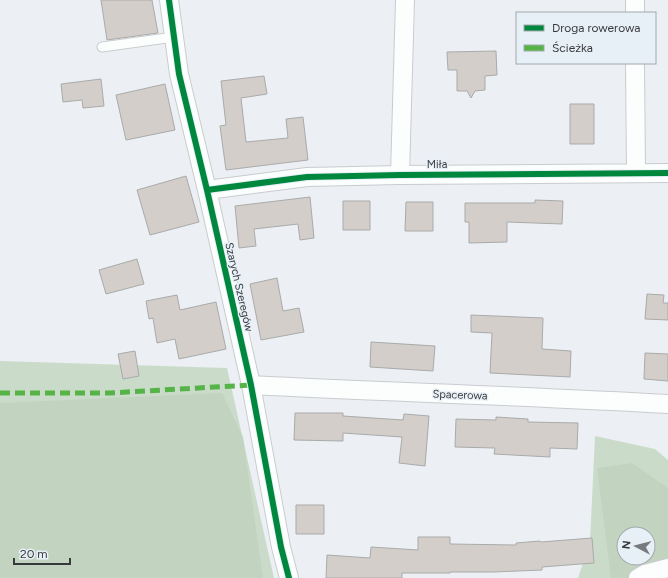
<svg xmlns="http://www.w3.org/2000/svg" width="668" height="578" font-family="Figtree,sans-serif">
<rect width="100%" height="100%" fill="#ecf0f4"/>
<path fill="#cadcc9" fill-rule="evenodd" d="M0,361L227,368L274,578H0Z
M595,436L655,449L668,460V578H578L590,542ZM624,534H648V558H624Z"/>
<path fill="#c2d4c0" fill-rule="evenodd" d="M222,393L243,437L263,578H0V403Z
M632,463L668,488V578H611L597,468ZM624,534H648V558H624Z"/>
<path fill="#d4ceca" stroke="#a9aaaa" d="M101,0H152L158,33L107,40Z
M496,51L497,75L485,76V90L475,91L471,98L467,91H457V70H448L447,52Z
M264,76L267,94L241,98L246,142L288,138L286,119L303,117L308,160L226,170L220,126L226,125L221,81Z
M101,79L104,106L83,108L82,100L63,102L61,84Z
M165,84L175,130L126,140L116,95Z
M570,104H594V144H570Z
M186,176L199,222L150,235L137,190Z
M310,197L314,238L300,240L298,224L272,227L254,229L256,246L239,248L235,206Z
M535,200L563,201L562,224L507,222V242L469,243V222H465V203H535Z
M343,201H370V230H343Z
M406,202H433V231H405Z
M137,259L144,284L106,294L99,270Z
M277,278L283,311L299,308L304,332L261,340L250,284Z
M647,294L664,295L663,303H668V320L645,319Z
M177,295L180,310L216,302L226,349L179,359L175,339L157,343L153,318L149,319L146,301Z
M471,315L543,318L542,349L571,351L570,377L490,373L492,333L471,332Z
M371,342L435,346L433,371L370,367Z
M135,351L139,376L123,379L118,354Z
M645,353L668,354V381L644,379Z
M295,413H343V416L403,420L404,414L429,416L425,466L399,463L402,437L343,433V441L294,440Z
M496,417L528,419V422L578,423L577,449L550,448V457L494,454L495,448L455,447L456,419L496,420Z
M296,505H324V534H296Z
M418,537H450V544L516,545V543L540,541L541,542L592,538L594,563L542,567V570L494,572H450V573H402V578H326L327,555L370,558L371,547L418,550Z"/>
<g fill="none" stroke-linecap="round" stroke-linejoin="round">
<g stroke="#c9cccf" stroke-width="11">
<path id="lane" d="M102,47L174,37"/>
</g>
<g stroke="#c9cccf" stroke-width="20">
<path id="street" d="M169,0L179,74L207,190L251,385L281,547L289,578
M635,0V13
M635,63L636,173
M400,175L405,0
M207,190L307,177L400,175L668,173
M251,385C390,392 529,396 668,404
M638,578L645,574L668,568"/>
</g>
<use href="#lane" stroke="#fcfdfd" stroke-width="9"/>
<use href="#street" stroke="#fcfdfd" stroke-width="18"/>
<path stroke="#56b347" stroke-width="5" stroke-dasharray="10 5" stroke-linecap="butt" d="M0,393H109L251,385"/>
<g stroke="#e8f0f7" stroke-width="8">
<path id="cycleway" d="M169,0L179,74L207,190L251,385L281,547L289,578
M207,190L307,177L400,175L668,173"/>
</g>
<use href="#cycleway" stroke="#00873e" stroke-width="6"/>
</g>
<g text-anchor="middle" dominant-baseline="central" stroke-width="3" stroke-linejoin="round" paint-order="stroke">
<g font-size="11" fill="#383b3e" stroke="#e8f0f7">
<text x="437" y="164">Miła</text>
<text transform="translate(239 287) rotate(77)">Szarych Szeregów</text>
<text transform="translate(460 395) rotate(2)">Spacerowa</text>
</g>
</g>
<rect x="516" y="12" width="140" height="52" fill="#e8f0f7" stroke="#a2a8ad"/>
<rect x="524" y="25" width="20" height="6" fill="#00873e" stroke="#a2a8ad"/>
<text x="552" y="32" font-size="12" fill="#383b3e">Droga rowerowa</text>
<rect x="524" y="45" width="20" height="6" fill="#56b347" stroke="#a2a8ad"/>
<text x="552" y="52" font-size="12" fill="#383b3e">Ścieżka</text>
<g transform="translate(636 546) rotate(277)"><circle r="19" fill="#e8f0f7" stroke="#a2a8ad"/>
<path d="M0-3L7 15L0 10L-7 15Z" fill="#777a7e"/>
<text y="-6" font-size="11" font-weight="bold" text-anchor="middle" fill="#383b3e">N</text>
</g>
<path d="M14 558v6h56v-6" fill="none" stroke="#383b3e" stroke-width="2"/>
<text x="20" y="558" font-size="12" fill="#383b3e" stroke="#e8f0f7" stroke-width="3" paint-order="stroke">20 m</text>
</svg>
